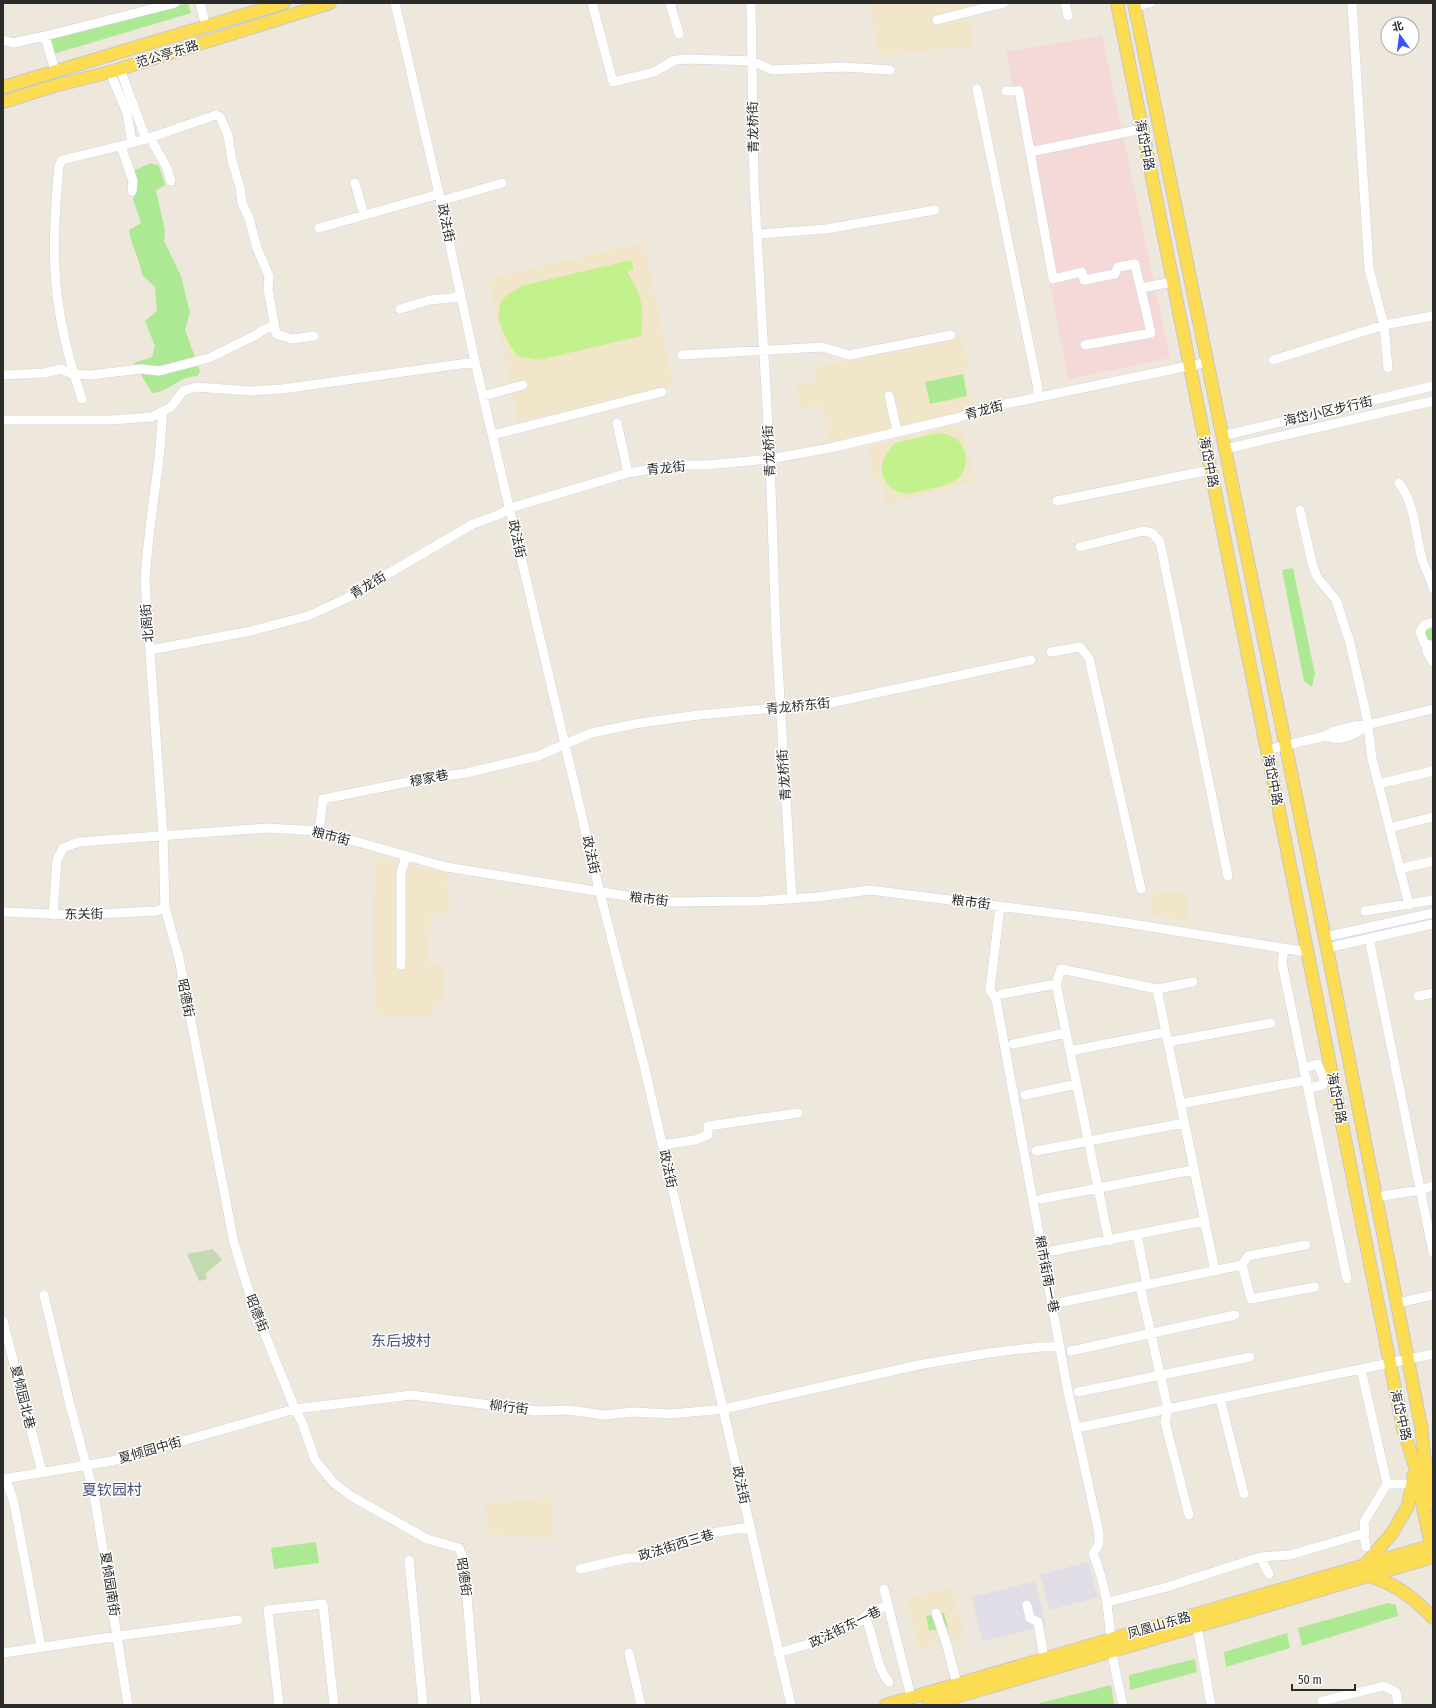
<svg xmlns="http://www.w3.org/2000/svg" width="1436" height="1708" font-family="'Fira Sans Condensed','Noto Sans SC',sans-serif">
<rect width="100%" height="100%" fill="#eee7db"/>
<path fill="#e0dde6" d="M1088,1562L1098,1597L1050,1610L1040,1575Z
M1035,1581L1046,1626L982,1641L972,1597Z"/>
<path fill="#f1e6c9" d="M870,3H967L973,47L878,55Z
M644,242L674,386L519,422L488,279Z
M961,337L970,374H965L972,403L969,410L829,443L822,404L800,408L797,384L816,380L814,368Z
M961,424L976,481L885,505L881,482L874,478L868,446Z
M378,857L430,870L447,871L446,889H450L449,913H431L427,965H429L430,963L444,964L443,1002H434L433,1017L382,1015L376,1012L373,969L374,871Z
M1173,891L1186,895L1188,922L1150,915L1153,893Z
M552,1498L553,1539L488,1534L485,1503Z
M951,1587L965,1637L919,1649L907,1598Z"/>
<path fill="#f5d8d8" d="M1102,36L1170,358L1068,379L1006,52Z"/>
<path fill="#ade993" d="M188,3L191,13L50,55L48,40Z
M151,163L159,166L165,185L156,190L165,231L164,241L181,276L188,305L190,312L185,330L200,371L198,376C178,376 172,391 152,393L134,363L152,357L155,346L145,321L157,311L155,287L142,275C140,259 131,246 129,230L141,223L133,199L137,191L135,170Z
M963,374L967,396L930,404L925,382Z
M1293,568L1315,674L1312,687L1304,681L1282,570Z
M1433,626V642L1427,640L1424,633L1426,628Z
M316,1542L319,1563L274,1569L271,1548Z
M1388,1603L1396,1605L1398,1616L1302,1646L1298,1628Z
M944,1613L948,1627L929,1631L926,1616Z
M1287,1633L1290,1648L1226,1667L1224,1652Z
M1195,1659L1197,1672L1130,1690L1129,1675Z
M1111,1685L1114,1704L1041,1705L1040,1703Z"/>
<path fill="#c3d9b1" d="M213,1249L222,1260L206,1273L207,1279L199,1281L187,1254Z"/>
<path fill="#c3f18e" d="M631,260L634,270L627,272C643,297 644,307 641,336L539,360L517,356C508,342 493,320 501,302C505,295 515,291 521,286Z
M938,433C950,434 962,439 965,453C970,481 947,485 926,490C919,491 909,495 902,493C876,486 877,457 896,443Z"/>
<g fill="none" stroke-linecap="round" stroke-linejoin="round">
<g stroke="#d0d4e5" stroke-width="10">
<path id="minor" d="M200,3L206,27
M395,3L439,194L475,362L600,893L644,1065L791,1705
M592,3L613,82L654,72L675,60L689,59L752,61L772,70L844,67L890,70
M670,3L679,34
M751,3L754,183L770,459L776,633L792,899
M1065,3L1068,16
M1352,3L1369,269L1384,325L1388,368
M1134,7L1150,3
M937,20L1004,3
M45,36L55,71
M3,40L13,43L45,36L175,3
M110,72L127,113L132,143L146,139L120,69
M977,89L1038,389L1036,398
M1006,91H1019L1053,279L1082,272L1084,280L1115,274L1118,267L1135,264L1151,333L1085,345
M150,137C155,147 160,156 166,166C169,171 168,176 171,181
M146,139L216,115L220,117L228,135L232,161L240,187L242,203L249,218L257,248L269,276L268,289L276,334L292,339L314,336
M121,146L133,181L132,191
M1030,152L1142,129
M355,183L364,215
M441,201L502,183
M319,228L439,194
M757,234L826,229L935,210
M1141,288L1172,282
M400,309L430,300L461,297
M682,355L822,347L849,355L951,335
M1273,360L1384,325L1433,316
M3,375L44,373L61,369L73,374L90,375L141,369L159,371L209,358L256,335L263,330L274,326
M483,396L523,385
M889,396L897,431
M82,399C68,358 57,314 55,270C53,235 56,201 59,166L62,160L132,143
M163,412C161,427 161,442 159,458C154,499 147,541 145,583L163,835L165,908L179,958L234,1243L253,1305L295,1409L302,1422L315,1460L334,1483L351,1496L427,1539L459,1548L464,1560L476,1705
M3,420H111L152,417L171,407L183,391L197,387L250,391L282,389L475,362
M617,423L628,473
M493,435L662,392
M1222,436L1433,386
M1225,449L1433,401
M1399,483C1416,506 1415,533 1422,559C1425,569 1431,578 1433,588
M1057,501L1210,470
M1300,510L1312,563L1317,577L1336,600L1350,643L1367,718L1372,759L1409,905
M1080,547L1143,531L1152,533L1160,542L1228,876
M1433,622L1424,625L1420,632L1424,643L1433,646
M1427,645V652L1433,662
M150,650L251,631L308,616L345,599L473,524L498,515L510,508L628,473L675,465H706L770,459L830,448L957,418L986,408L1208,362
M1051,652L1080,647L1089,658L1141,889
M1325,736C1341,742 1353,736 1366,726
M1266,750L1325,736L1334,731L1354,726L1367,725L1433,709
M1378,784L1433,771
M1389,828L1433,817
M319,831L323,799L428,778L466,773L538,756L591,733L640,723L699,715L830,703L1031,660
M1399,869L1433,861
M1000,906L990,990L996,999L1067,1387L1099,1533V1544L1093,1554C1108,1590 1108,1613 1112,1650C1114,1669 1119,1687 1123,1705
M1365,911L1433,900
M3,912L77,915L156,911L165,908
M53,915L57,860L63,848L79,842L267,828L319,831L446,867L664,902L759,901L817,897L870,890L1101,919L1307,952
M1325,937L1433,913
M1369,938L1433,1252
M1284,948L1282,963L1347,1279
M1327,948L1433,924
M401,965V873L406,856
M1056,984L1109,1241
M1157,989L1215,1271
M1002,994L1056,984L1061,969L1157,989L1193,982
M1418,996L1433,993
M1168,1042L1271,1023
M1013,1044L1066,1033
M1070,1051L1162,1033
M1305,1068L1317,1064L1324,1077L1323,1085L1309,1088
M1025,1095L1077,1084
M1180,1104L1307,1080
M662,1145L695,1140L708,1135V1126L798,1113
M1036,1151L1184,1123
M1376,1197L1420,1190L1433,1186
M1041,1199L1193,1170
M1137,1235L1147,1285
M1052,1251L1204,1221
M1242,1265L1251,1299L1315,1287
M1140,1286L1168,1409L1165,1422L1189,1515
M44,1295L70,1405L94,1494L128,1705
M1063,1302L1242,1265L1248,1256L1306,1245
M1397,1303L1433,1295
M3,1321L42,1472
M1071,1351L1235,1315
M1078,1392L1250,1357
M1220,1398L1244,1494
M1077,1428L1433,1354
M3,1479L112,1461L295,1409L412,1395L536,1411L569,1410L605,1415L633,1412L671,1414L724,1409L918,1365L989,1353L1040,1347H1060
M6,1479L14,1503L41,1647
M1387,1484H1412
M1365,1533L1364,1536L1366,1547
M1260,1557L1269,1574
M409,1560L423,1705
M580,1569L628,1558H641L689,1540L717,1532L750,1527
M884,1589L911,1697
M1108,1602L1167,1587L1260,1557L1290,1555L1365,1533L1364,1522L1387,1484L1361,1369
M1027,1605L1030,1618L1038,1622L1044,1658
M936,1613L946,1642L957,1684
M865,1617C875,1637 875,1666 889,1682
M1197,1626L1211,1705
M3,1653L118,1636L238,1620
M629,1653L641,1705
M778,1653L822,1640L832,1630L859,1622L872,1610L888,1606
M1322,1701L1384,1686L1396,1692L1398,1705
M279,1705L268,1610L323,1604L334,1705"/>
</g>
<g stroke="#c8c8c8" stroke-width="14">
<path id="major" d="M1117,3L1403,1428L1415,1467L1433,1556
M1134,3L1327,948L1421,1426L1425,1463L1433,1505
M3,87L284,3
M3,102L54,86L110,72L330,3
M1365,1565L1392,1533L1408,1506L1414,1474
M1367,1575C1397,1585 1411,1595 1433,1618
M886,1705L1433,1545
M928,1705L1433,1557"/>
</g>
<use href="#minor" stroke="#fff" stroke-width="9"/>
<use href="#major" stroke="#fcdc52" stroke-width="12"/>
</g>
<g text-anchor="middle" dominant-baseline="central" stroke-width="3" stroke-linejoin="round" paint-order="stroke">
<g font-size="13" fill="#2b2b2b" stroke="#fff">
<text transform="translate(167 54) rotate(-17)">范公亭东路</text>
<text transform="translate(753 127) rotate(-91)">青龙桥街</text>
<text transform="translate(1145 145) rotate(79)">海岱中路</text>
<text transform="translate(446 223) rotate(78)">政法街</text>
<text transform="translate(984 410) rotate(-15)">青龙街</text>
<text transform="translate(1328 411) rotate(-13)">海岱小区步行街</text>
<text transform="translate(769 451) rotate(-93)">青龙桥街</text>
<text transform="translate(1209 462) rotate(79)">海岱中路</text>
<text transform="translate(666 468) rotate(-6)">青龙街</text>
<text transform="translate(517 539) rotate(77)">政法街</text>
<text transform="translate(368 585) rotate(-31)">青龙街</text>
<text transform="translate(147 623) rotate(-95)">北阁街</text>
<text transform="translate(798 706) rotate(-6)">青龙桥东街</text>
<text transform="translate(784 775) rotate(-94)">青龙桥街</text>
<text transform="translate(429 778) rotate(-11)">穆家巷</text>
<text transform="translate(1273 780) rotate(79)">海岱中路</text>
<text transform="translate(331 836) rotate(14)">粮市街</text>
<text transform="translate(591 855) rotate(77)">政法街</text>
<text transform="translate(649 899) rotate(7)">粮市街</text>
<text transform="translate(971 902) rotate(7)">粮市街</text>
<text transform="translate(84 914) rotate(-1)">东关街</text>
<text transform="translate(186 998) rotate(79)">昭德街</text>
<text transform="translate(1337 1098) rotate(79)">海岱中路</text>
<text transform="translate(668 1169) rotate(77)">政法街</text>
<text transform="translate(1047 1274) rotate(79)">粮市街南一巷</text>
<text transform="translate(257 1313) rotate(69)">昭德街</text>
<text transform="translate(23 1397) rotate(76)">夏倾园北巷</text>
<text transform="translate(509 1407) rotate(7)">柳行街</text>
<text transform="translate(1401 1415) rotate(77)">海岱中路</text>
<text transform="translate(150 1450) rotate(-16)">夏倾园中街</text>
<text transform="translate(741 1485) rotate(77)">政法街</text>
<text transform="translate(676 1545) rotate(-17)">政法街西三巷</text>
<text transform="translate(464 1577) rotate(82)">昭德街</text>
<text transform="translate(110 1584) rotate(81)">夏倾园南街</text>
<text transform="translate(1159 1625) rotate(-16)">凤凰山东路</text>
<text transform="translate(845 1627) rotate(-26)">政法街东一巷</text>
</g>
<g font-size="15" fill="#474f7f" stroke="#fff">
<text x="401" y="1341">东后坡村</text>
<text x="112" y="1490">夏钦园村</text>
</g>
</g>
<rect width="1436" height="1708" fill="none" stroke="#2b2b2b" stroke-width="8"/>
<g transform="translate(1400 36) rotate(346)"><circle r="19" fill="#ffffff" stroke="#aaaaaa"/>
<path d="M0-3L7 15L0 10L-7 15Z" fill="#3754ff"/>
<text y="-6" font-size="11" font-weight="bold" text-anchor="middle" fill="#2b2b2b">北</text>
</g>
<path d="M1292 1684v6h63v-6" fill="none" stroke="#2b2b2b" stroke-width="2"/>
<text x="1298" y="1684" font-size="12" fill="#2b2b2b" stroke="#ffffff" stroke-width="3" paint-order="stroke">50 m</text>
</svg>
